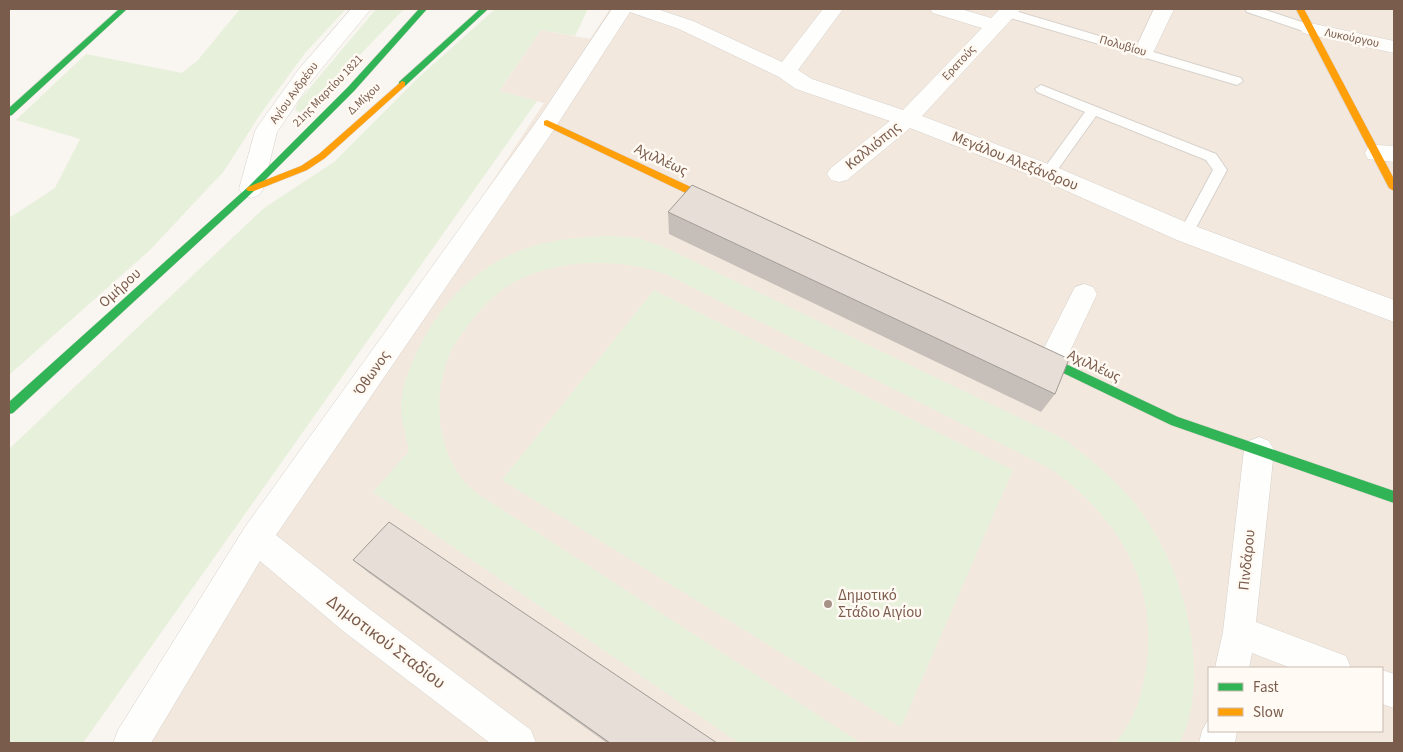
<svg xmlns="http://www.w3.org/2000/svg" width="1403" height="752" font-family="'Source Sans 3',sans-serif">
<rect width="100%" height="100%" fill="#f9f5f0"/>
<path fill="#f2e8de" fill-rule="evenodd" d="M610,9H1394V743H121L544,103L499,91L541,30L590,39ZM1209,668H1382V731H1209Z"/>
<path fill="#e7f0db" d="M240,9H346L305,53L259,116L224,171L150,250L9,375V218L55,188L80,139L16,120L86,54L182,73L198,60Z
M376,9H404L303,114L295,110L298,102Z
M495,9H588L575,36L541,30L499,91L537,101L83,743H9V449L264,208L334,162L419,77Z
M609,236L638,238L664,247L1064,439C1091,460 1118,481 1139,509C1180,564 1204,646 1190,714C1188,724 1183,734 1180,743H1115C1132,724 1141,700 1145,674C1161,588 1120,518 1051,469L666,274C621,259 570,258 525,277C504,285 486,302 472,320C465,330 456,340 451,351C433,392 435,441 461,478C465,484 472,489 478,494L861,743H739L373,492L409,451C406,436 401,421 401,406C401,389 409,369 416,354C440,302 477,264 533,246C557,239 584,237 609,236Z
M654,290L1013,470L901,727L502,480Z"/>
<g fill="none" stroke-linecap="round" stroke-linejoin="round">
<g stroke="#d7d1cb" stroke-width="2">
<path id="lane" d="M1008,9L1241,78L1243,81L1237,85L1004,16L1002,13L1004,10Z
M1245,9H1262L1314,26L1316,29L1314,32H1306L1247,12Z
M1041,85L1216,154L1227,170L1191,237L1186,239L1181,237L1179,233L1213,170L1206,160L1096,116L1053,176H1043L1041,173L1043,170L1085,112L1037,92L1035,89Z"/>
</g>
<g stroke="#d7d1cb" stroke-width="1">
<path id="street" d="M351,9H371L313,79L277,132L263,189L259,195L251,198L243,195L239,189L255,131L258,126L299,69Z
M612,9H657L693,21L782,62L823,9H843L798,70L812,79L903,110L982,28L933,13L930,9H961L991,18L1000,9H1021L922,116L1056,167L1195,226L1394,300V322L1177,240L1040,179L910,128L847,180L839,182L831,180L827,174L831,168L890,121L796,89L779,77L679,29L630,12L555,128L276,535L367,607L531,730L536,743H490L343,631L260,561L151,743H113L118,730L245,527L539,118Z
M1154,9H1174L1151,57L1144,59L1137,57L1134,52Z
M1310,23L1394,41V53L1303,33L1300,29L1303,25Z
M1376,145L1394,146V162L1368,159L1365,153L1368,147Z
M1084,284L1093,287L1097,294L1061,370L1051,374L1041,370L1037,362L1041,354L1075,287Z
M1259,437L1269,441L1274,450L1256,622L1346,656L1351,668H1291L1252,653L1249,668H1215L1223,632L1244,450L1249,441Z
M1382,670L1394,674V708L1382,704Z
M1209,718V731H1237L1235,743H1199L1202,731Z"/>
</g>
<g stroke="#d9d2cb" stroke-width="1">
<path id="fast" d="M119,9H127L12,115L9,116V108Z
M419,9H427L354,91L254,191L13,413L9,414V402L248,187L348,87Z
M480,9H488L405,86H399V82Z
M1032,348L1178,417L1394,491V503L1171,425L1028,356L1026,353L1028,350Z"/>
</g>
<g stroke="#d9d2cb" stroke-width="1">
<path id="slow" d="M1296,9H1304L1394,179V191L1389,188Z
M402,81L405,82V86L325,158L307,170L254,191H248L246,189L248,187L301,166L319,154Z
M547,120L725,203L727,206L722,210L719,209L544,125V121Z"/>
</g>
<use href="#lane" fill="#fefefd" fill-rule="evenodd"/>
<use href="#street" fill="#fefefd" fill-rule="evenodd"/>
<use href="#fast" fill="#30b455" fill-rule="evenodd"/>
<use href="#slow" fill="#ff9f0a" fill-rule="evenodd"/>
</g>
<path fill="#c6bfb9" d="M668,212L1055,394L1041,412L669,234Z
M353,560L717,743H607L369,573Z"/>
<path fill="#e6ded7" stroke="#a19b96" d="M692,185L1069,359L1055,394L668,212Z
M389,522L717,743H610L353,560Z"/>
<circle fill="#a69286" stroke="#fffaf3" stroke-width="2" cx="828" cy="604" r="5"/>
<g text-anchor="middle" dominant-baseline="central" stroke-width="5" stroke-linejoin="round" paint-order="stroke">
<g font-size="12" fill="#7a5c4d" stroke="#fffaf3">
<text transform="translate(1352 38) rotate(12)">Λυκούργου</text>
<text transform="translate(1123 46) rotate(16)">Πολυβίου</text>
<text transform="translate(959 63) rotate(-47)">Ερατούς</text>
<text transform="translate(328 91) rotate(-46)">21ης Μαρτίου 1821</text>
<text transform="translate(294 93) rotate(-54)">Αγίου Ανδρέου</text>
<text transform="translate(364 99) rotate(-43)">Δ.Μίχου</text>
</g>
<g font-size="15" fill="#7a5c4d" stroke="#fffaf3">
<text transform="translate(873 146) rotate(-39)">Καλλιόπης</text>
<text transform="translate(661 160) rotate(25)">Αχιλλέως</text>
<text transform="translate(1015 161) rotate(22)">Μεγάλου Αλεξάνδρου</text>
<text transform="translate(120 288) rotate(-42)">Ομήρου</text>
<text transform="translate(1094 366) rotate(25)">Αχιλλέως</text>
<text transform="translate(372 373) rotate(-55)">Όθωνος</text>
<text transform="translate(1247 560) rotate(-84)">Πινδάρου</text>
</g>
<g font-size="15" fill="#7a5c4d" stroke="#fffaf3" text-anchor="start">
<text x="838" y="595">Δημοτικό<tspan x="838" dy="17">Στάδιο Αιγίου</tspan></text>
</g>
<g font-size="18" fill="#7a5c4d" stroke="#fffaf3">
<text transform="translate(386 642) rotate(37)">Δημοτικού Σταδίου</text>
</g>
</g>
<rect width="1403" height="752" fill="none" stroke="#7a5c4d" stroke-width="20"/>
<rect x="1208" y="667" width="175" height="65" fill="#fffaf3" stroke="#cabbb1"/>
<rect x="1218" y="683" width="25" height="8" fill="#30b455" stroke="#cabbb1"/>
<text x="1253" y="692" font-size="15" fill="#7a5c4d">Fast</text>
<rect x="1218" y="708" width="25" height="8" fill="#ff9f0a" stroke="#cabbb1"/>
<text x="1253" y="717" font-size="15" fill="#7a5c4d">Slow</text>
</svg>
